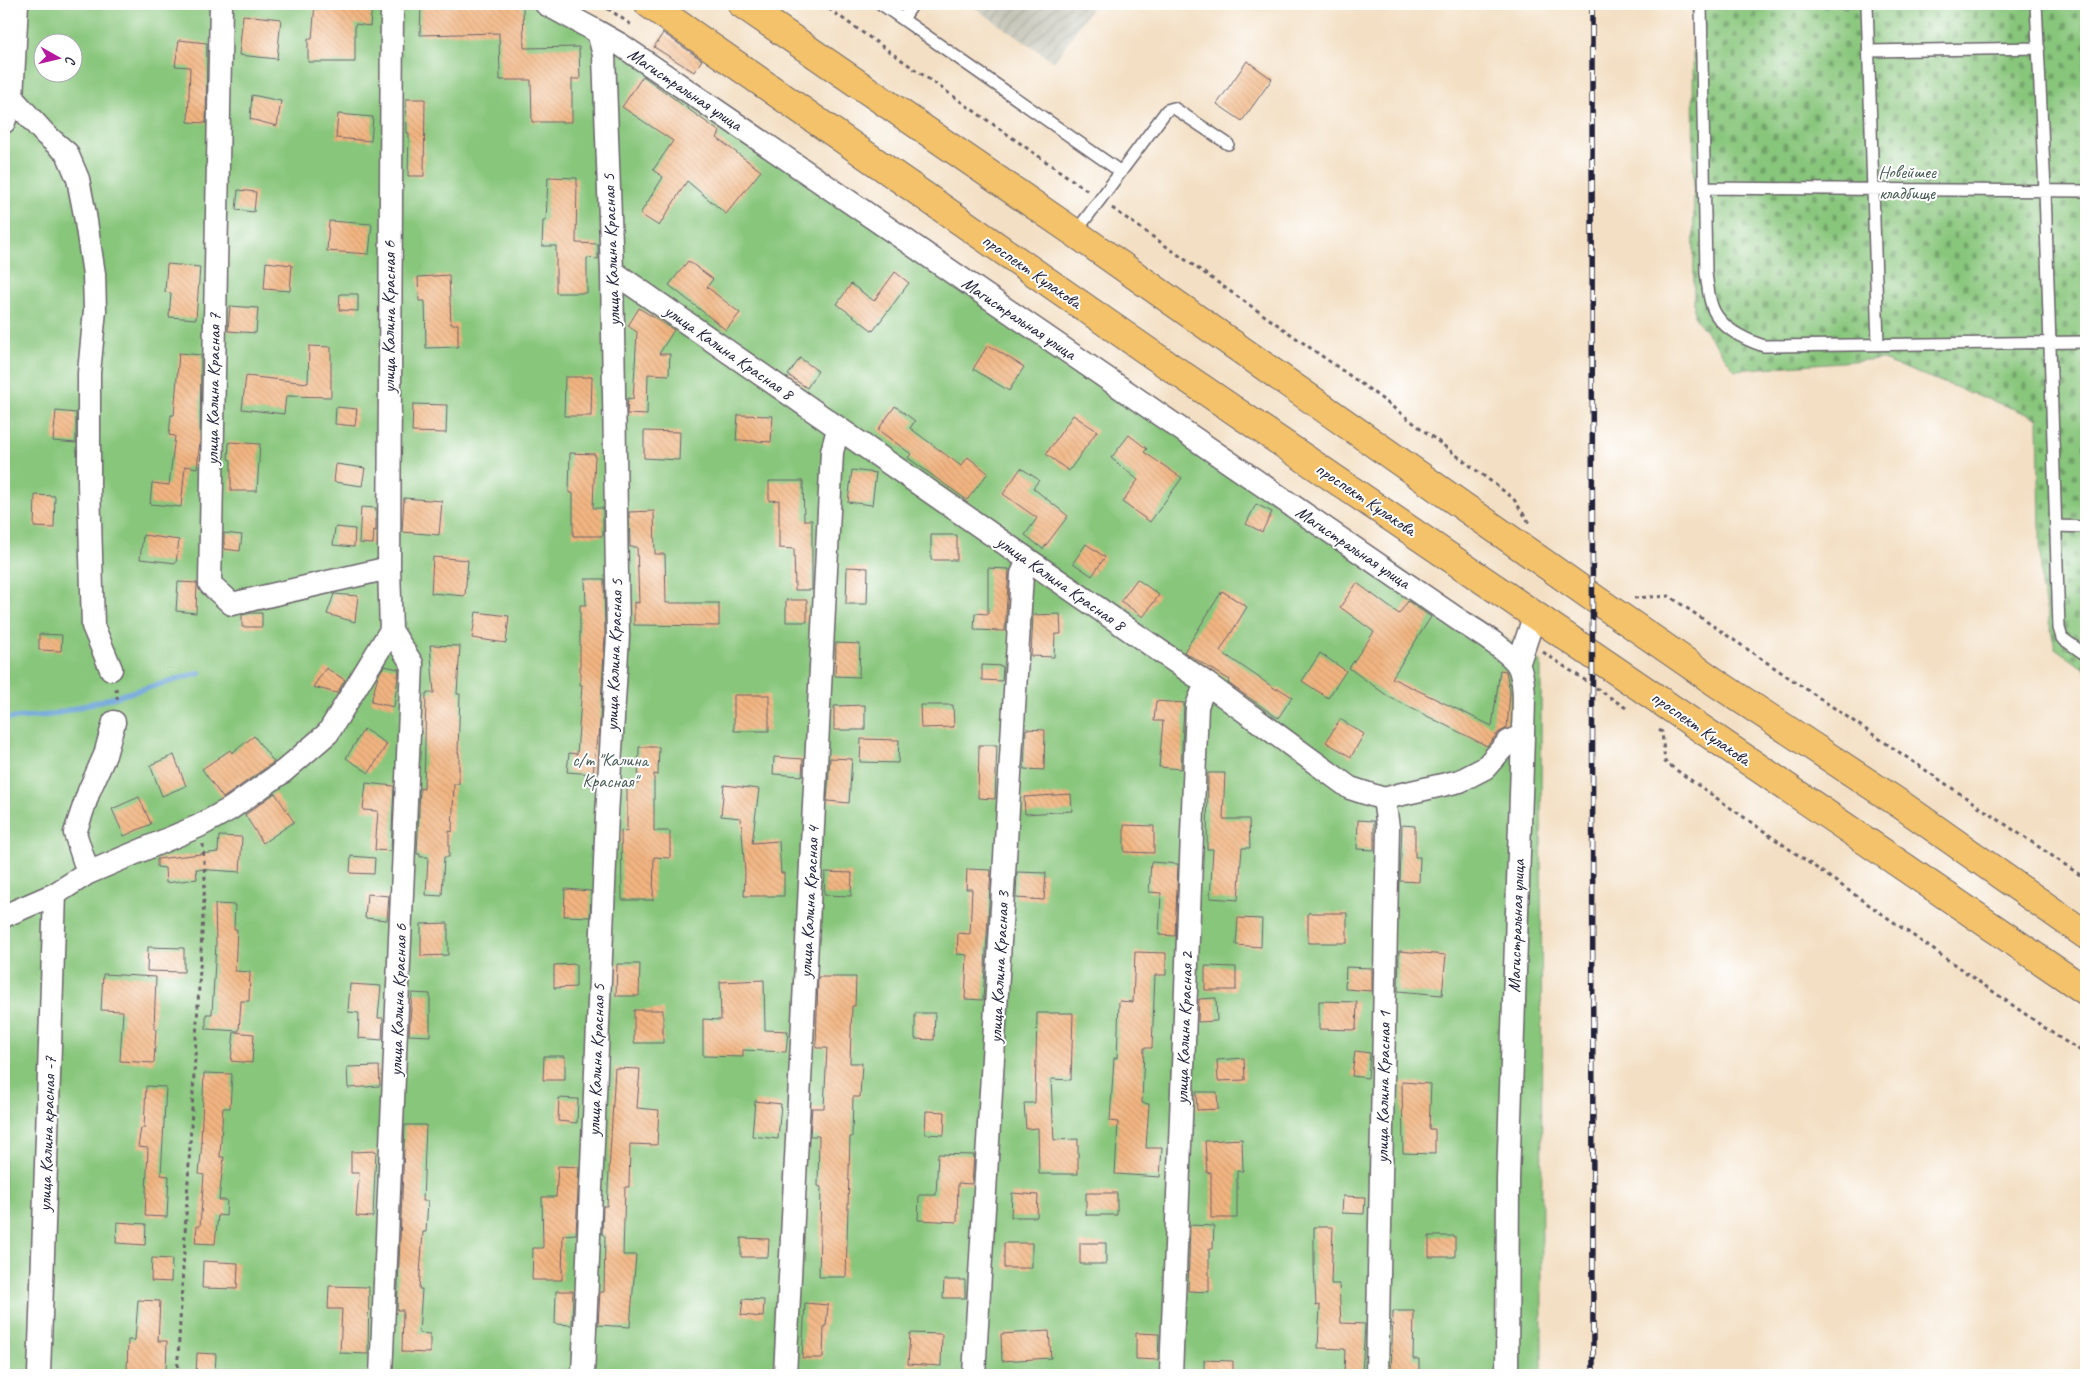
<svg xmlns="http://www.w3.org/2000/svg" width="2090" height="1379" font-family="Caveat,sans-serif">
<defs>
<pattern id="industrial-furrows" width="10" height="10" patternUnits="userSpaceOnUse" patternTransform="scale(1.25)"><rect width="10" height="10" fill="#c5c5b8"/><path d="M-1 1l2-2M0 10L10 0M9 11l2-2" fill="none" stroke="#a9a99f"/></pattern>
<pattern id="cemetery-stones" width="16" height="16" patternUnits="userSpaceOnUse" patternTransform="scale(1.25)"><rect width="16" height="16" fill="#88c67c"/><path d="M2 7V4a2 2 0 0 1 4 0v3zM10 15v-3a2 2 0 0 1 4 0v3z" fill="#6fa067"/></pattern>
<pattern id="building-back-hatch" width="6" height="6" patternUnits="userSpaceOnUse" patternTransform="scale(1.25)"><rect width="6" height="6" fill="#f2b581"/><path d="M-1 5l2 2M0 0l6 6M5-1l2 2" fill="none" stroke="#cf9b70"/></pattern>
</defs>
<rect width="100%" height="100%" fill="#fff"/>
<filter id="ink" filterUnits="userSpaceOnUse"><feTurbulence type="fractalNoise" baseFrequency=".02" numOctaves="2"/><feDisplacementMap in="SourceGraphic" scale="10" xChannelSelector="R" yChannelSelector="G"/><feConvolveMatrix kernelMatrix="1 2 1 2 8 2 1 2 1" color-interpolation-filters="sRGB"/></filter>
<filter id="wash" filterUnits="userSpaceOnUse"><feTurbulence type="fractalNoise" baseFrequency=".0096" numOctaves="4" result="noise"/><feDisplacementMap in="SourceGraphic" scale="20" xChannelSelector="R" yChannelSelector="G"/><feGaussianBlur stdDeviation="1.12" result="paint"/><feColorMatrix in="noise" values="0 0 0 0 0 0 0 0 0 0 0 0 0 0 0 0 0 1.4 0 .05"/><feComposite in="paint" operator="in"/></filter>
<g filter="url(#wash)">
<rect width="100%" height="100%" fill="#f3dfc3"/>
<path fill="url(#industrial-furrows)" d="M969,4H1094L1054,62Z"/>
<path fill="url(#cemetery-stones)" stroke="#55745c" d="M1693,4H2086V670L2055,648L2041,586L2038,418L1880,359L1735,370L1694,316Z"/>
<path fill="#88c67c" stroke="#55745c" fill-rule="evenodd" d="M4,4H549L1541,662L1542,1375H4ZM42,42H72V72H42Z"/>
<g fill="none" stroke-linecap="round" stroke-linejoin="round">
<path stroke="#68a0d6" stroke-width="5.5" d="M4,719L51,715L200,673"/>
</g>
<g id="blocks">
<path fill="url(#building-back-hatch)" d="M315,4H372L370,26L355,24V62H308V39H312Z
M421,4H523L524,48L579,47L580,79H572V122H532L531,80H500L499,33L420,35Z
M243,15L281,19L277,59L239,55Z
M663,33L702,60L694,72L654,47Z
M179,40L207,43L206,123L188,122L190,67L175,66Z
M1247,61L1272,79L1242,121L1217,104Z
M643,76L720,132L717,138L761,171L726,214L687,181L659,226L640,214L663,177L653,170L673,141L622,107Z
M252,95L281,101L277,126L250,119Z
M406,99H425L424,176H408L409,133H407Z
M338,114L373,117L371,141L336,138Z
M548,177L577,178L576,243L598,244V259L587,258V293H556V246H542L543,221H546Z
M238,190L256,192L254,212L236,210Z
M329,221L372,224L369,254L327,251Z
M688,261L713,279L707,287L740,313L726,330L669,285Z
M266,262L292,265L290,291L264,289Z
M167,264L200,267L196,319L169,317L171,293L165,292Z
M895,272L909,283L873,331L837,304L851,284L874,301Z
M449,275L451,324H458V347L426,348L425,301H419L418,277Z
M340,294H358V311L339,310Z
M230,306L258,308L256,333L228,331Z
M639,308L674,330L659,354H670L669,375L648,374L647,415L627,414L628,398L633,399L637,332L628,326Z
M988,345L1024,367L1009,391L973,369Z
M309,346L331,347V397L286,396L284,414L242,409L246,376L308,383Z
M179,353L201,355L200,442L197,468L185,466L181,507L150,504L152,483L169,485L175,436L169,435L171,415H174Z
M800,358L818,371L807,388L788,375Z
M565,377H592L591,416H564Z
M413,404L447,405L446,433L412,432Z
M895,406L915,421L910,428L961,466L968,457L988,473L967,500L908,458L911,454L878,430Z
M336,407L357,409L355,426L335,424Z
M56,411L76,413V443L53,441Z
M738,415L773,416L771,442L736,440Z
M1073,415L1097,431L1069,471L1046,454Z
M644,431L680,432L679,460L644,458Z
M1129,435L1147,449L1144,452L1182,478L1150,522L1122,502L1138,480L1111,458Z
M229,442L260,444L257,491H231V460L228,459Z
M570,453L595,454L593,508H603V536H573V493H569Z
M336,464L365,468L362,486L334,482Z
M1021,468L1039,480L1033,488L1068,516L1043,549L1025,535L1037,518L1003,494Z
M852,470L876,473L872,505L848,502Z
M769,481H803L804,520H812V590H795L794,549L779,548V500L769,501Z
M35,495L55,496L54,528L34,527Z
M404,498L442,501L439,535L402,532Z
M1256,504L1272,512L1262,532L1246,524Z
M361,507L376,508V531L374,530L373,544L359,543Z
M654,511L655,554H665L666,603H719V626L634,625V602L639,603L637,547H630L629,512Z
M335,527L355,529L354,547L333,545Z
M224,533L242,535L240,551L224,549Z
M143,535L179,540L176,563L140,559Z
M931,535H957V560H931Z
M1086,544L1105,557L1092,576L1073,563Z
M433,557L468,560L465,596L431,593Z
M847,567L868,568L867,604H846Z
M988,568L1009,569L1005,631L974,630L975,613L988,614Z
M585,579H604L605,636L599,737H597L593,774L567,772L569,753L577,754L582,685H580V605H586Z
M1137,579L1159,595L1143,617L1121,601Z
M178,582L197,583L196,613L176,611Z
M1357,583L1399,614L1408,601L1431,617L1392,678L1492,726L1500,670L1506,671L1510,692L1507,728L1498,733L1487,746L1389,697L1349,668L1374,632L1340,607Z
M1222,591L1247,607L1220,651L1277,690L1278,688L1292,697L1278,718L1228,683L1230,680L1184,652Z
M334,594L358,596L355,622L327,614Z
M786,600H807V622H786Z
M476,612L509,616L506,643L472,638Z
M252,613H262V627H242V615Z
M1060,614L1061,634H1055L1054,657L1031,656L1033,615Z
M39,634L62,635L61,651L39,650Z
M836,643L860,644L859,677L835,676Z
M430,645L460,646L457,694H460L458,753H459V784H454L452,832L449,831V857H444L442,896L426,895L428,857H420V854H417L420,788L424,789L426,693H434Z
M1320,653L1346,671L1328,698L1302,681Z
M982,665L1003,666L1002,681L982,680Z
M384,666L399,669L394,707L371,702L378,676Z
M326,668L345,680L337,693L313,687Z
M734,695H769V731H734Z
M1156,701L1184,703L1181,769L1159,767L1163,721H1154Z
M865,705V730H834V706Z
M920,705H953L954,727L921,728Z
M1340,719L1364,734L1351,757L1326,742Z
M364,729L387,744L369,773L346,758Z
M1026,729L1045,730L1044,770L1024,769Z
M254,736L274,762L223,798L202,769L230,750L232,753Z
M861,739L899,740L898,763L860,762Z
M979,745H997L995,799L978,798Z
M639,747H659L658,775L654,774V831H670V858L654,857L653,900H622L621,830L627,831V784H638Z
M174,755L186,786L162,796L150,765Z
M774,757L803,759L802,776L773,774Z
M830,758L852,759L849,803L827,801Z
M1208,773H1225L1223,819H1249L1250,848H1242L1238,900L1210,898L1213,849H1207Z
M366,783L394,786L391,851L375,850L378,811L363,810Z
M724,785L759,789L752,843L779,841L781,873H784V896H744L745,873L741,818L721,816Z
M275,793L294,822L263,843L245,815Z
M1071,794L1072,811L1025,814L1024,797Z
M139,797L151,824L124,836L112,809Z
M1358,820L1374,821V850L1357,849Z
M1124,825L1154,826V853L1124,852Z
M1402,825L1415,826V857H1420L1419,882L1400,881Z
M219,836L242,837L240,872L196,869L197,879L166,883L165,868L157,867V859L218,852Z
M351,856L375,858L374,874L350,873Z
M1151,862L1178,864L1175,936L1159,935L1161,893L1149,892Z
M967,869L991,870L983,1000L965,999L967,955L957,954L958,933L970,934L972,889H966Z
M825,872L852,873L851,896L824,895Z
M1017,872L1046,873L1044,900L1016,898Z
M565,889L591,891L590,917L564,916Z
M367,894L389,896L387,920L365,918Z
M215,904L235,905L234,929H237L235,971L250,972L249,1001H241L239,1031L206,1029V1014H212L216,944Z
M1308,913H1347V943H1308Z
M1238,918L1262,919L1261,947L1236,945Z
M448,923V955L421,956V924Z
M148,947L184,948V972L147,971Z
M1399,951L1446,955L1442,995L1398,991Z
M1135,952L1166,953V975H1155L1152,1048H1144L1142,1103L1149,1104L1146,1148H1162L1160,1177L1115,1174L1118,1122L1110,1121L1114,1058H1117L1119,1001L1133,1002Z
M576,964V987L554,988V965Z
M617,964H640L639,996H616Z
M1205,966L1236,967V990H1205Z
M1346,967L1372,968V991L1345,989Z
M103,974L156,977L154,1029H156L154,1063L120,1061L123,1011L101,1010Z
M818,977H856L855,1006H852L850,1063H862L860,1097H853L852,1137H850L846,1277H819L821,1187L818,1186L819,1136H810L812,1108H824L827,1048H816Z
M764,980L765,1030L788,1031L786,1052L743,1050V1057L703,1056V1019L721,1020L720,982Z
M350,984L381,986L378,1018H383L382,1040L358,1038L359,1013L348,1012Z
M412,993L430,994V1036L409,1035Z
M1216,998L1217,1021L1198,1022L1199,999Z
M1319,1001L1357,1002L1356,1030L1319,1029Z
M634,1010H663V1043H634Z
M915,1013H935L934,1040L915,1039Z
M1037,1013H1073L1071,1080L1051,1079L1054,1140L1078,1139V1174H1039L1038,1128L1026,1129L1024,1103H1035Z
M234,1032L254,1034L252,1063L231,1061Z
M1355,1051L1370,1053L1368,1078L1352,1076Z
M544,1056H565V1080H543Z
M1244,1058L1245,1080L1218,1081L1217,1060Z
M379,1066L380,1086L348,1088L347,1067Z
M615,1068L640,1069L637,1108L659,1110L657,1145L630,1144L629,1187H625L623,1255H636L630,1327L598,1325L600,1292H604L605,1236L602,1234L603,1206H607Z
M204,1073L232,1074L230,1108H223L220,1157H224L219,1200H227L226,1216L218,1215L215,1244L195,1243L197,1226H200L204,1175L199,1174L202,1142H201Z
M1402,1082L1431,1084L1429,1129H1435V1154L1403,1153Z
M146,1086L166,1087L161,1175L169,1176L167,1217L145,1216L148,1148L138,1147L141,1128H144Z
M1196,1092H1217L1218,1109L1197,1110Z
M559,1098L578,1099L577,1123L558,1121Z
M755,1101L781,1104L778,1139L752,1136Z
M926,1111L945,1112L944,1135L925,1134Z
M405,1125H426L423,1201H428L426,1232H423L419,1289H422L419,1333L430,1334V1353L402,1352L403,1310H397Z
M1242,1139L1243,1171H1237V1218H1211V1172L1207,1173L1205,1141Z
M376,1151L373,1217L356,1216L359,1173H351V1152Z
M938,1154L974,1155L972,1184L958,1183L957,1222L918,1220L919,1195H936Z
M558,1166L579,1167L576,1234L563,1235L562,1280H532L533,1248H543L542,1197H556Z
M1012,1193L1038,1195L1037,1217H1011Z
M1086,1193H1117V1215H1086Z
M1343,1196L1365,1197L1364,1214L1342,1213Z
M117,1222L146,1224L145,1245L116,1243Z
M1190,1225L1214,1226L1213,1249H1209V1292L1188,1291Z
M1314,1227H1333L1331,1284H1339L1341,1323L1365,1324L1362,1375H1344L1345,1349L1318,1348L1320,1305L1316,1306L1314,1265Z
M1429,1236H1455V1257H1429Z
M741,1238L769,1239L768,1257H741Z
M1004,1243H1032V1268H1004Z
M1080,1243H1106V1264H1080Z
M152,1258L172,1259L171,1282L151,1281Z
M203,1261L238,1263L237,1289L202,1288Z
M944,1280H965V1298H943Z
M329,1286L369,1287L368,1354L340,1353L342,1309H328Z
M556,1291H573L572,1325L555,1324Z
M743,1299L764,1300L763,1317L741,1315Z
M138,1300L160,1301L158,1341H167L166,1371L127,1370L128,1340H135Z
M805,1303L828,1305L826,1326H824L823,1358H802Z
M1393,1311H1414L1413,1359H1419V1375H1391Z
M1049,1331L1051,1358L1002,1361L1001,1334Z
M910,1333L942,1334L941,1366L908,1364Z
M1136,1333L1159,1334L1158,1360L1136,1359Z
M197,1353L216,1354L215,1375L196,1374Z
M1204,1360L1233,1361V1375H1204Z"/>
</g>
</g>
<g filter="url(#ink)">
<use href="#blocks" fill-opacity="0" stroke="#6b646b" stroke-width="1"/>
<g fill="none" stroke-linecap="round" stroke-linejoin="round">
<g stroke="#6b646b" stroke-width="14">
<path id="lane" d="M881,4L1121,172
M1701,4L1706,273C1708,285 1708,299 1714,311C1723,329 1746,340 1764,346L2086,342
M1867,4L1878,344
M2036,4L2045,190L2059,628L2062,638L2086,655
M903,19L913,4
M1869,51L2039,48
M1706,188L2086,191
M1075,233L1167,110L1174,108L1228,144
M2056,526L2086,527"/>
</g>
<g stroke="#6b646b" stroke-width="25">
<path id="street" d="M221,4L210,584L232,604L389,568
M546,4L598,32L604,55L612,271L618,636L607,815L583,1375
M598,32L621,45L1456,618C1471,628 1509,650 1518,665C1527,682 1523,716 1523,735L1508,1179L1507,1375
M12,98L46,135L67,153L78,179L85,215L94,274L95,310L89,373V484L93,626L111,669
M4,122L12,98L17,4
M612,271L1206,683L1350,788L1384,799L1398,795L1460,781L1485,768L1508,742L1523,735
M1518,665L1535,614
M88,873L75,833L89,791L105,755L114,722
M4,916L55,894L88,873L199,826L230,809L284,771L328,733L391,630
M39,1375L55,894
M381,1375L412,664L391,630L389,568L392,4
M785,1375L832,452L838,429
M974,1375L1022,574L1028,560
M1171,1375L1197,706L1206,683
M1377,1375L1388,827L1384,799"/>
</g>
<g stroke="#6b646b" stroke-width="30">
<path id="primary" d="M649,4L1150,353L2086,991
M742,4L1075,233L1595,599L1718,684L1903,806L2086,935"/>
</g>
<path stroke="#6b646b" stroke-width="3" stroke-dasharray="4 4" stroke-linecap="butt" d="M601,4L633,26
M822,4L1088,191
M1112,208L1370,390L1513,498L1530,524
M1634,598L1669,596L2086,879
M1543,652L1629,710
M116,688L118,704
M1659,730L1662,732L1665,762L2058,1037L2086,1054
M177,1375L205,880L203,844"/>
<use href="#lane" stroke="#fff" stroke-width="11"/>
<use href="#street" stroke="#fff" stroke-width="22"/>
<use href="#primary" stroke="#f3c26a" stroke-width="28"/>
<g stroke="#22223b" stroke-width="5.5">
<path id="rail" d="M1592,4L1593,1375"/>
</g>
<use href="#rail" stroke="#fff" stroke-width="4" stroke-dasharray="11" stroke-linecap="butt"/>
</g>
</g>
<g text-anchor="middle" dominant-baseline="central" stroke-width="4" stroke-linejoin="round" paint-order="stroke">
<g font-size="18" fill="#22223b" stroke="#fff">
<text transform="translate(685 89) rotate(34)">Магистральная улица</text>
<text transform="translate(611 250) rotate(-92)">улица Калина Красная 5</text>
<text transform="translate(1032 271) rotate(35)">проспект Кулакова</text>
<text transform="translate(389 317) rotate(-90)">улица Калина Красная 6</text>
<text transform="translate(1019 318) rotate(34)">Магистральная улица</text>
<text transform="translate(729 352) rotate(35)">улица Калина Красная 8</text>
<text transform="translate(213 389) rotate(-89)">улица Калина Красная 7</text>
<text transform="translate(1366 499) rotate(34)">проспект Кулакова</text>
<text transform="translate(1353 547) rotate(34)">Магистральная улица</text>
<text transform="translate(1061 583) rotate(35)">улица Калина Красная 8</text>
<text transform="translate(614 655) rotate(-88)">улица Калина Красная 5</text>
<text transform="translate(1701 728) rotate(35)">проспект Кулакова</text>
<text transform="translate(809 902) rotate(-87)">улица Калина Красная 4</text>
<text transform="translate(1516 926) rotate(-88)">Магистральная улица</text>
<text transform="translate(999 967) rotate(-87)">улица Калина Красная 3</text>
<text transform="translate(398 1000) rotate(-88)">улица Калина Красная 6</text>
<text transform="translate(1184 1028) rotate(-88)">улица Калина Красная 2</text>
<text transform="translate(596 1060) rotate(-88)">улица Калина Красная 5</text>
<text transform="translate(1383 1087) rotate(-89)">улица Калина Красная 1</text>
<text transform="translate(47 1134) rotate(-88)">улица Калина красная -7</text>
</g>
<g font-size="18" fill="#465b52" stroke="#fff">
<text x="1907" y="172">Новейшее<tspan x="1907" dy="21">кладбище</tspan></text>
<text x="610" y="760">с/т "Калина<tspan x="610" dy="21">Красная"</tspan></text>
</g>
</g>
<rect width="2090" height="1379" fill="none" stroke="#fff" stroke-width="20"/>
<g transform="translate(58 58) rotate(98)"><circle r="24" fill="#ffffff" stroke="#a7a7b1"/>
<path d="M0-4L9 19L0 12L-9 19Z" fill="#b5179e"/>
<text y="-8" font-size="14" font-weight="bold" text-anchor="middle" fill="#22223b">С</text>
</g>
</svg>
